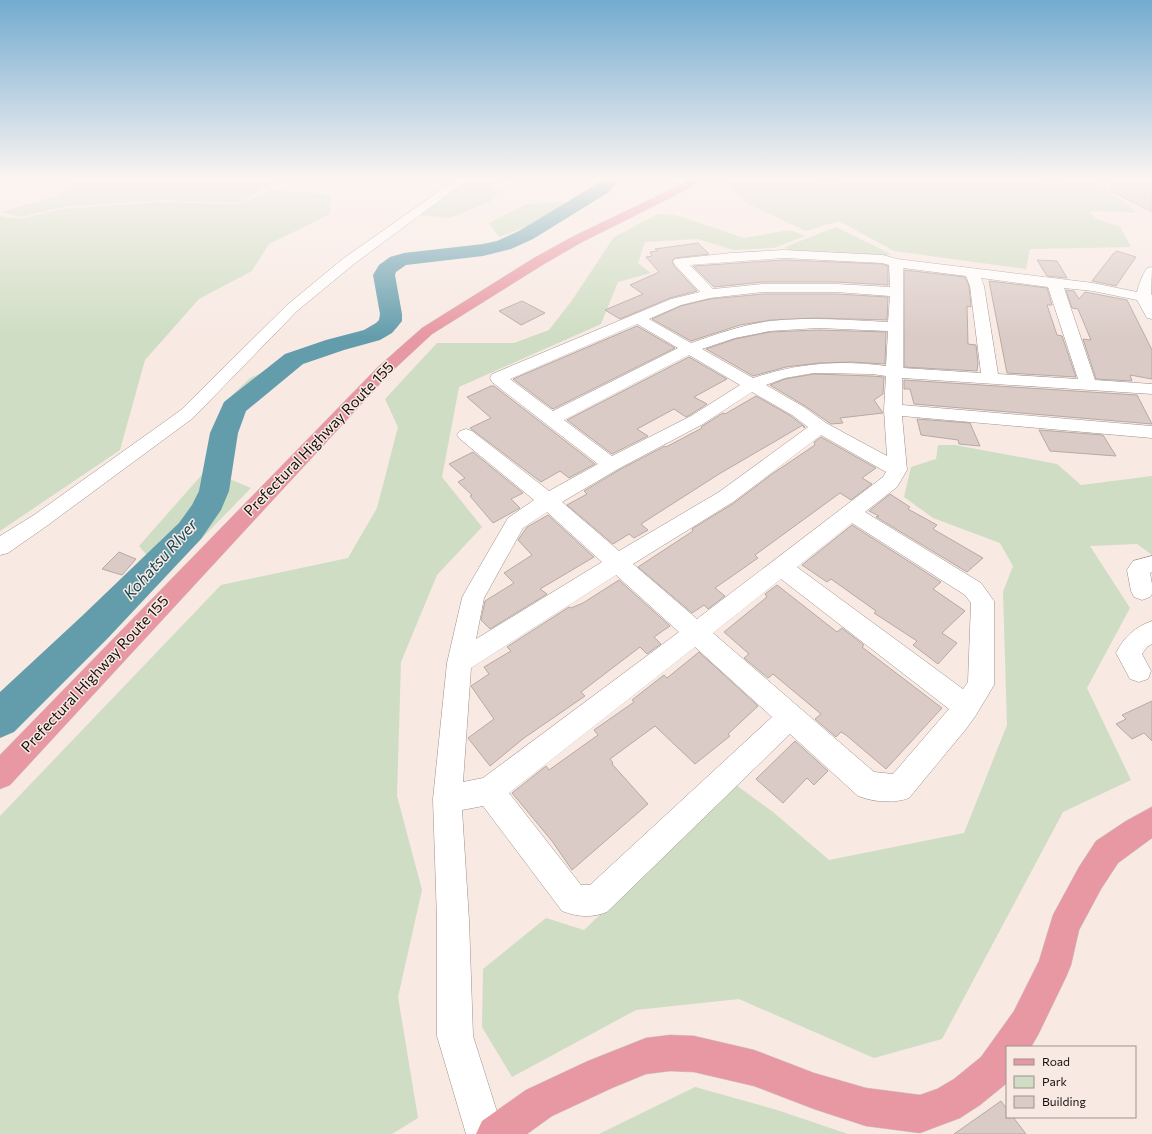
<svg xmlns="http://www.w3.org/2000/svg" width="1152" height="1134" viewBox="0 0 1152 1134" font-family="Commissioner,sans-serif">
  <style>
    .green { fill: #ceddc3 }
    .lines { fill: none; stroke-linecap: round; stroke-linejoin: round }
    .river { fill: #639dac; fill-rule: evenodd }
    .building { fill: #dacbc6; stroke: #b7a9a4 }
    .minor-casing { stroke: #9d908a; stroke-width: 1 }
    .major-casing { stroke: #cbcaca; stroke-width: 1 }
    .path { stroke: #827874; stroke-width: 1.5; stroke-dasharray: 1 1; stroke-linecap: butt }
    .minor { fill: #fff; fill-rule: evenodd }
    .major { fill: #e898a2; fill-rule: evenodd }
    .labels { text-anchor: middle; stroke-width: 3; stroke-linejoin: round; paint-order: stroke }
    .street-label { font-size: 15px; fill: #140f0d; stroke: #f8e9e3 }
    .water-label { font-size: 16px; font-style: italic; fill: #144854; stroke: #f8e9e3 }
  </style>
  <rect width="100%" height="100%" fill="#f8e9e3"/>
  <path class="green" d="M 83,178 L 185,178 L 205,182 L 215,178 L 284,178 L 238,203 L 163,200 L 63,207 L 21,217 L 2,212 L 56,196 L 86,179 Z
    M 470,178 L 492,178 L 492,189 L 499,191 L 492,201 L 450,218 L 418,215 Z
    M 749,178 L 801,178 L 816,185 L 864,183 L 865,178 L 924,178 L 926,180 L 967,180 L 967,178 L 1010,178 L 1013,182 L 1055,185 L 1067,183 L 1062,178 C 1068,178 1073,177 1078,178 C 1094,180 1127,202 1137,213 L 1089,211 L 1095,218 L 1120,227 L 1131,247 L 1030,249 L 1026,269 L 894,251 L 839,221 L 806,231 L 748,204 L 728,183 Z
    M 271,190 L 331,195 L 330,214 L 269,244 L 252,271 L 199,299 L 145,360 L 120,450 L 0,531 L 0,216 L 20,219 L 61,209 L 158,202 L 239,204 Z
    M 565,202 L 564,205 L 524,228 L 499,237 L 489,223 L 526,204 Z
    M 658,214 L 676,215 L 744,238 L 790,230 L 805,236 L 774,248 L 734,250 L 697,239 L 645,242 L 638,263 L 651,273 L 618,282 L 601,324 L 459,387 L 442,477 L 482,527 L 437,575 L 401,662 L 397,796 L 422,890 L 398,997 L 418,1118 L 392,1134 L 0,1134 L 0,816 L 221,585 L 348,558 L 377,508 L 398,427 L 385,399 L 437,343 L 514,343 L 549,330 L 573,299 L 614,237 Z
    M 836,227 L 891,254 L 883,257 L 791,252 L 785,247 Z
    M 285,362 L 295,369 L 258,394 L 239,413 L 227,478 L 251,488 L 169,572 L 151,560 L 139,546 L 206,470 L 214,429 L 227,400 L 250,378 Z
    M 938,445 L 955,445 L 1057,464 L 1081,485 L 1152,476 L 1152,555 L 1137,544 L 1090,546 L 1130,608 L 1087,688 L 1131,780 L 1063,812 L 942,1039 L 874,1058 L 739,999 L 636,1010 L 512,1077 L 482,1027 L 483,969 L 546,918 L 584,930 L 736,785 L 773,812 L 829,860 L 964,833 L 1007,725 L 1003,592 L 1013,566 L 1000,543 L 933,518 L 904,497 L 911,467 L 936,459 Z
    M 695,1087 L 777,1110 L 848,1134 L 599,1134 Z"/>
  <g class="lines">
    <path class="river" d="M 603,178 L 621,178 L 609,192 L 533,239 L 511,249 L 483,256 L 406,265 L 396,272 L 395,275 L 402,314 L 402,321 L 398,326 L 392,333 L 380,340 L 344,350 L 303,364 L 246,411 L 238,433 L 229,491 L 221,510 L 201,539 L 108,638 L 14,732 L 0,738 L 0,692 L 82,616 L 179,523 L 192,505 L 199,491 L 210,433 L 224,402 L 285,354 L 326,340 L 364,330 L 376,323 L 379,320 L 380,314 L 373,275 L 379,265 L 390,257 L 404,253 L 483,244 L 497,241 L 519,231 L 597,184 Z"/>
  </g>
  <path class="building" d="M 1126,178 L 1152,178 L 1152,212 L 1109,190 Z
    M 698,243 L 709,254 L 675,258 L 672,261 L 674,266 L 697,291 L 670,298 L 620,319 L 605,310 L 643,294 L 630,285 L 659,272 L 646,257 L 652,256 L 650,252 L 658,251 L 655,249 Z
    M 1117,251 L 1136,257 L 1116,286 L 1092,281 L 1113,254 Z
    M 784,260 L 882,264 L 888,266 L 888,285 L 836,282 L 763,282 L 714,287 L 693,266 Z
    M 1037,260 L 1057,261 L 1067,278 L 1047,276 Z
    M 904,270 L 965,277 L 969,286 L 971,307 L 967,306 L 968,344 L 976,345 L 978,363 L 977,371 L 904,367 Z
    M 989,281 L 1047,288 L 1052,305 L 1047,305 L 1057,335 L 1062,336 L 1076,377 L 1007,373 Z
    M 1066,290 L 1074,291 L 1079,299 L 1085,292 L 1127,300 L 1152,350 L 1152,379 L 1130,375 L 1132,381 L 1096,379 L 1083,339 L 1091,340 L 1078,309 L 1072,308 Z
    M 763,294 L 836,294 L 888,297 L 887,320 L 815,318 L 771,320 L 740,325 L 691,341 L 652,319 L 681,306 L 710,299 Z
    M 522,301 L 545,313 L 521,325 L 499,311 Z
    M 637,326 L 675,348 L 553,409 L 513,379 Z
    M 818,330 L 886,332 L 885,364 L 852,362 L 819,363 L 786,367 L 753,376 L 706,349 L 735,339 L 770,332 Z
    M 689,357 L 727,379 L 694,397 L 707,404 L 690,415 L 686,417 L 674,409 L 637,429 L 648,436 L 612,454 L 567,420 Z
    M 814,374 L 872,376 L 884,377 L 883,394 L 874,400 L 883,413 L 840,418 L 843,423 L 831,424 L 805,406 L 770,385 L 785,379 Z
    M 904,380 L 1137,395 L 1152,424 L 914,404 L 910,389 L 904,389 Z
    M 491,386 L 494,386 L 595,464 L 569,478 L 560,471 L 541,482 L 470,428 L 491,418 L 467,397 Z
    M 756,396 L 791,416 L 805,427 L 804,428 L 803,425 L 719,474 L 641,524 L 648,530 L 634,538 L 629,534 L 613,544 L 567,505 L 587,494 L 584,491 L 619,470 L 665,446 L 666,447 L 702,428 L 701,427 L 723,413 L 725,414 Z
    M 917,419 L 970,423 L 980,446 L 959,444 L 958,440 L 921,435 Z
    M 1039,430 L 1103,435 L 1116,456 L 1050,451 Z
    M 821,437 L 876,468 L 862,478 L 872,484 L 851,500 L 840,493 L 755,555 L 758,558 L 715,588 L 725,596 L 708,609 L 704,605 L 692,613 L 638,567 L 693,531 L 692,529 L 734,503 L 772,474 L 815,445 L 814,442 Z
    M 473,452 L 523,493 L 511,499 L 520,508 L 493,523 L 470,496 L 472,495 L 458,482 L 465,478 L 449,464 Z
    M 890,494 L 910,507 L 908,509 L 937,525 L 933,529 L 983,558 L 967,572 L 876,517 L 879,516 L 869,511 Z
    M 548,515 L 594,557 L 540,589 L 547,594 L 490,629 L 481,620 L 485,601 L 514,583 L 504,573 L 532,555 L 518,540 L 527,527 Z
    M 852,525 L 941,582 L 933,589 L 965,611 L 942,633 L 957,643 L 938,664 L 913,645 L 917,641 L 874,613 L 876,611 L 831,579 L 827,582 L 802,565 Z
    M 119,552 L 136,559 L 122,575 L 102,569 Z
    M 619,580 L 670,626 L 654,637 L 661,644 L 647,654 L 640,647 L 581,692 L 585,696 L 524,738 L 490,766 L 468,738 L 494,719 L 471,686 L 489,674 L 484,667 L 511,651 L 507,647 L 569,607 L 571,608 L 583,603 Z
    M 777,585 L 837,632 L 842,628 L 864,645 L 862,647 L 942,708 L 886,769 L 846,735 L 841,732 L 836,737 L 815,719 L 821,714 L 773,674 L 768,678 L 744,658 L 749,654 L 724,632 L 767,597 L 765,594 Z
    M 699,652 L 758,706 L 728,734 L 730,736 L 695,764 L 655,726 L 610,759 L 613,763 L 612,764 L 648,804 L 572,870 L 552,841 L 512,793 L 546,766 L 549,770 L 598,735 L 594,730 L 634,702 L 632,700 L 664,675 L 667,678 Z
    M 1152,701 L 1152,741 L 1144,733 L 1132,739 L 1116,724 L 1126,719 L 1122,715 Z
    M 795,741 L 828,771 L 814,785 L 807,778 L 783,803 L 756,779 Z
    M 1001,1101 L 1007,1109 L 1007,1117 L 1013,1117 L 1026,1134 L 954,1134 Z"/>
  <g class="lines">
    <defs>
      <path id="minor" d="M 458,178 L 470,178 L 354,264 L 297,311 L 193,418 L 48,525 L 8,553 L 0,555 L 0,536 L 34,515 L 181,410 L 287,305 L 344,258 Z
        M 661,178 L 694,178 L 699,181 C 694,186 665,183 661,178 Z
        M 784,250 L 883,255 L 897,259 L 1093,283 L 1137,292 C 1139,283 1142,276 1147,268 L 1152,267 L 1151,294 L 1152,295 L 1152,319 L 1147,318 L 1137,300 L 1093,291 L 1064,288 L 1095,380 L 1152,384 L 1152,394 L 902,378 L 902,405 L 1152,426 L 1152,438 L 902,416 L 907,470 L 897,487 L 865,512 L 981,583 L 994,601 L 994,685 L 976,715 L 966,729 L 909,798 C 893,804 874,802 858,796 L 790,734 L 607,912 C 592,918 577,917 562,911 L 483,806 L 462,810 L 469,920 L 473,1036 L 504,1134 L 466,1134 L 437,1036 L 437,920 L 433,799 L 447,663 L 462,598 L 465,592 L 508,518 L 534,500 L 460,439 L 457,435 L 460,431 L 466,429 L 472,431 L 549,491 L 598,464 L 492,382 L 490,378 L 492,374 L 671,299 L 700,292 L 675,265 L 673,262 L 675,259 L 731,253 ZM 784,258 L 882,263 L 889,265 L 890,287 L 836,284 L 763,284 L 713,289 L 690,265 ZM 903,268 L 966,276 L 970,286 L 981,373 L 903,368 ZM 981,278 L 1048,287 L 1078,379 L 998,374 L 984,286 ZM 763,292 L 836,292 L 890,296 L 888,322 C 849,320 810,317 771,321 C 744,324 717,334 691,343 L 649,319 L 681,305 L 710,298 ZM 637,324 L 678,348 L 553,411 L 510,379 ZM 818,328 L 888,331 L 886,366 C 840,360 798,363 753,378 L 702,349 L 735,338 L 770,331 ZM 689,355 L 740,385 L 691,416 L 612,456 L 564,420 ZM 814,373 L 872,374 L 886,376 L 884,410 L 887,456 L 826,423 L 804,407 L 766,385 L 785,378 ZM 752,392 L 792,415 L 808,427 L 719,492 L 619,551 L 562,502 L 618,469 L 703,424 ZM 821,435 L 886,472 L 883,477 L 697,619 L 633,564 L 733,502 ZM 547,512 L 602,562 L 476,639 L 484,598 L 523,528 ZM 852,523 L 965,595 L 971,603 L 968,682 L 963,689 L 797,567 ZM 616,575 L 679,632 L 483,778 L 463,782 L 471,668 ZM 781,579 L 949,709 L 893,774 L 874,772 L 713,633 ZM 695,647 L 772,717 L 590,885 L 581,885 L 509,793 Z
        M 1152,556 L 1152,572 L 1150,573 L 1152,584 L 1152,594 L 1150,597 L 1142,600 L 1134,597 L 1131,591 L 1127,570 L 1133,561 Z
        M 1152,621 L 1152,644 L 1147,647 L 1142,654 L 1151,671 L 1148,679 L 1139,682 L 1130,679 L 1116,653 C 1124,637 1135,627 1152,621 Z"/>
      <path id="major" d="M 689,178 L 701,178 L 690,188 L 582,242 L 544,264 L 432,334 L 390,373 L 10,785 L 0,789 L 0,755 L 378,367 L 422,328 L 534,258 L 574,236 L 682,184 Z
        M 1152,807 L 1152,838 L 1118,863 L 1101,889 L 1079,930 L 1071,965 L 1066,977 L 1038,1035 L 1031,1047 L 1007,1047 L 1007,1083 L 980,1105 L 960,1118 L 920,1133 L 866,1126 L 814,1109 L 754,1086 L 694,1072 L 670,1071 L 646,1074 L 612,1088 L 552,1116 L 527,1134 L 476,1134 L 482,1121 L 526,1090 L 588,1061 L 646,1038 L 670,1035 L 694,1036 L 754,1050 L 814,1073 L 866,1088 L 920,1095 L 937,1089 L 954,1079 L 981,1057 L 1014,1011 L 1039,961 L 1053,915 L 1079,867 L 1096,841 L 1126,821 Z"/>
    </defs>
    <use href="#minor" class="minor-casing"/>
    <use href="#major" class="major-casing"/>
    <path class="path" d="M 710,181 L 722,178"/>
    <use href="#minor" class="minor"/>
    <use href="#major" class="major"/>
  </g>
  <linearGradient id="sky" x2="0" y2="1"><stop stop-color="#73abd0"/><stop offset="0.53" stop-color="#fcf5f2"/><stop offset="1" stop-color="#fcf5f2" stop-opacity="0"/></linearGradient>
  <rect width="1152" height="337" fill="url(#sky)"/>
  <g class="labels">
    <g class="street-label">
      <text transform="translate(319 439) rotate(-46)" y="5">Prefectural Highway Route 155</text>
      <text transform="translate(95 674) rotate(-47)" y="5">Prefectural Highway Route 155</text>
    </g>
    <g class="water-label">
      <text transform="translate(160 559) rotate(-48)" y="6">Kohatsu RIver</text>
    </g>
  </g>
  <rect x="1006" y="1046" width="130" height="72" fill="#f8e9e3" stroke="#9d928d"/>
  <rect x="1014" y="1059" width="20" height="6" fill="#e898a2" stroke="#9d928d"/>
  <text x="1042" y="1066" font-size="12" fill="#140f0d">Road</text>
  <rect x="1014" y="1076" width="20" height="12" fill="#ceddc3" stroke="#9d928d"/>
  <text x="1042" y="1086" font-size="12" fill="#140f0d">Park</text>
  <rect x="1014" y="1096" width="20" height="12" fill="#dacbc6" stroke="#9d928d"/>
  <text x="1042" y="1106" font-size="12" fill="#140f0d">Building</text>
</svg>
